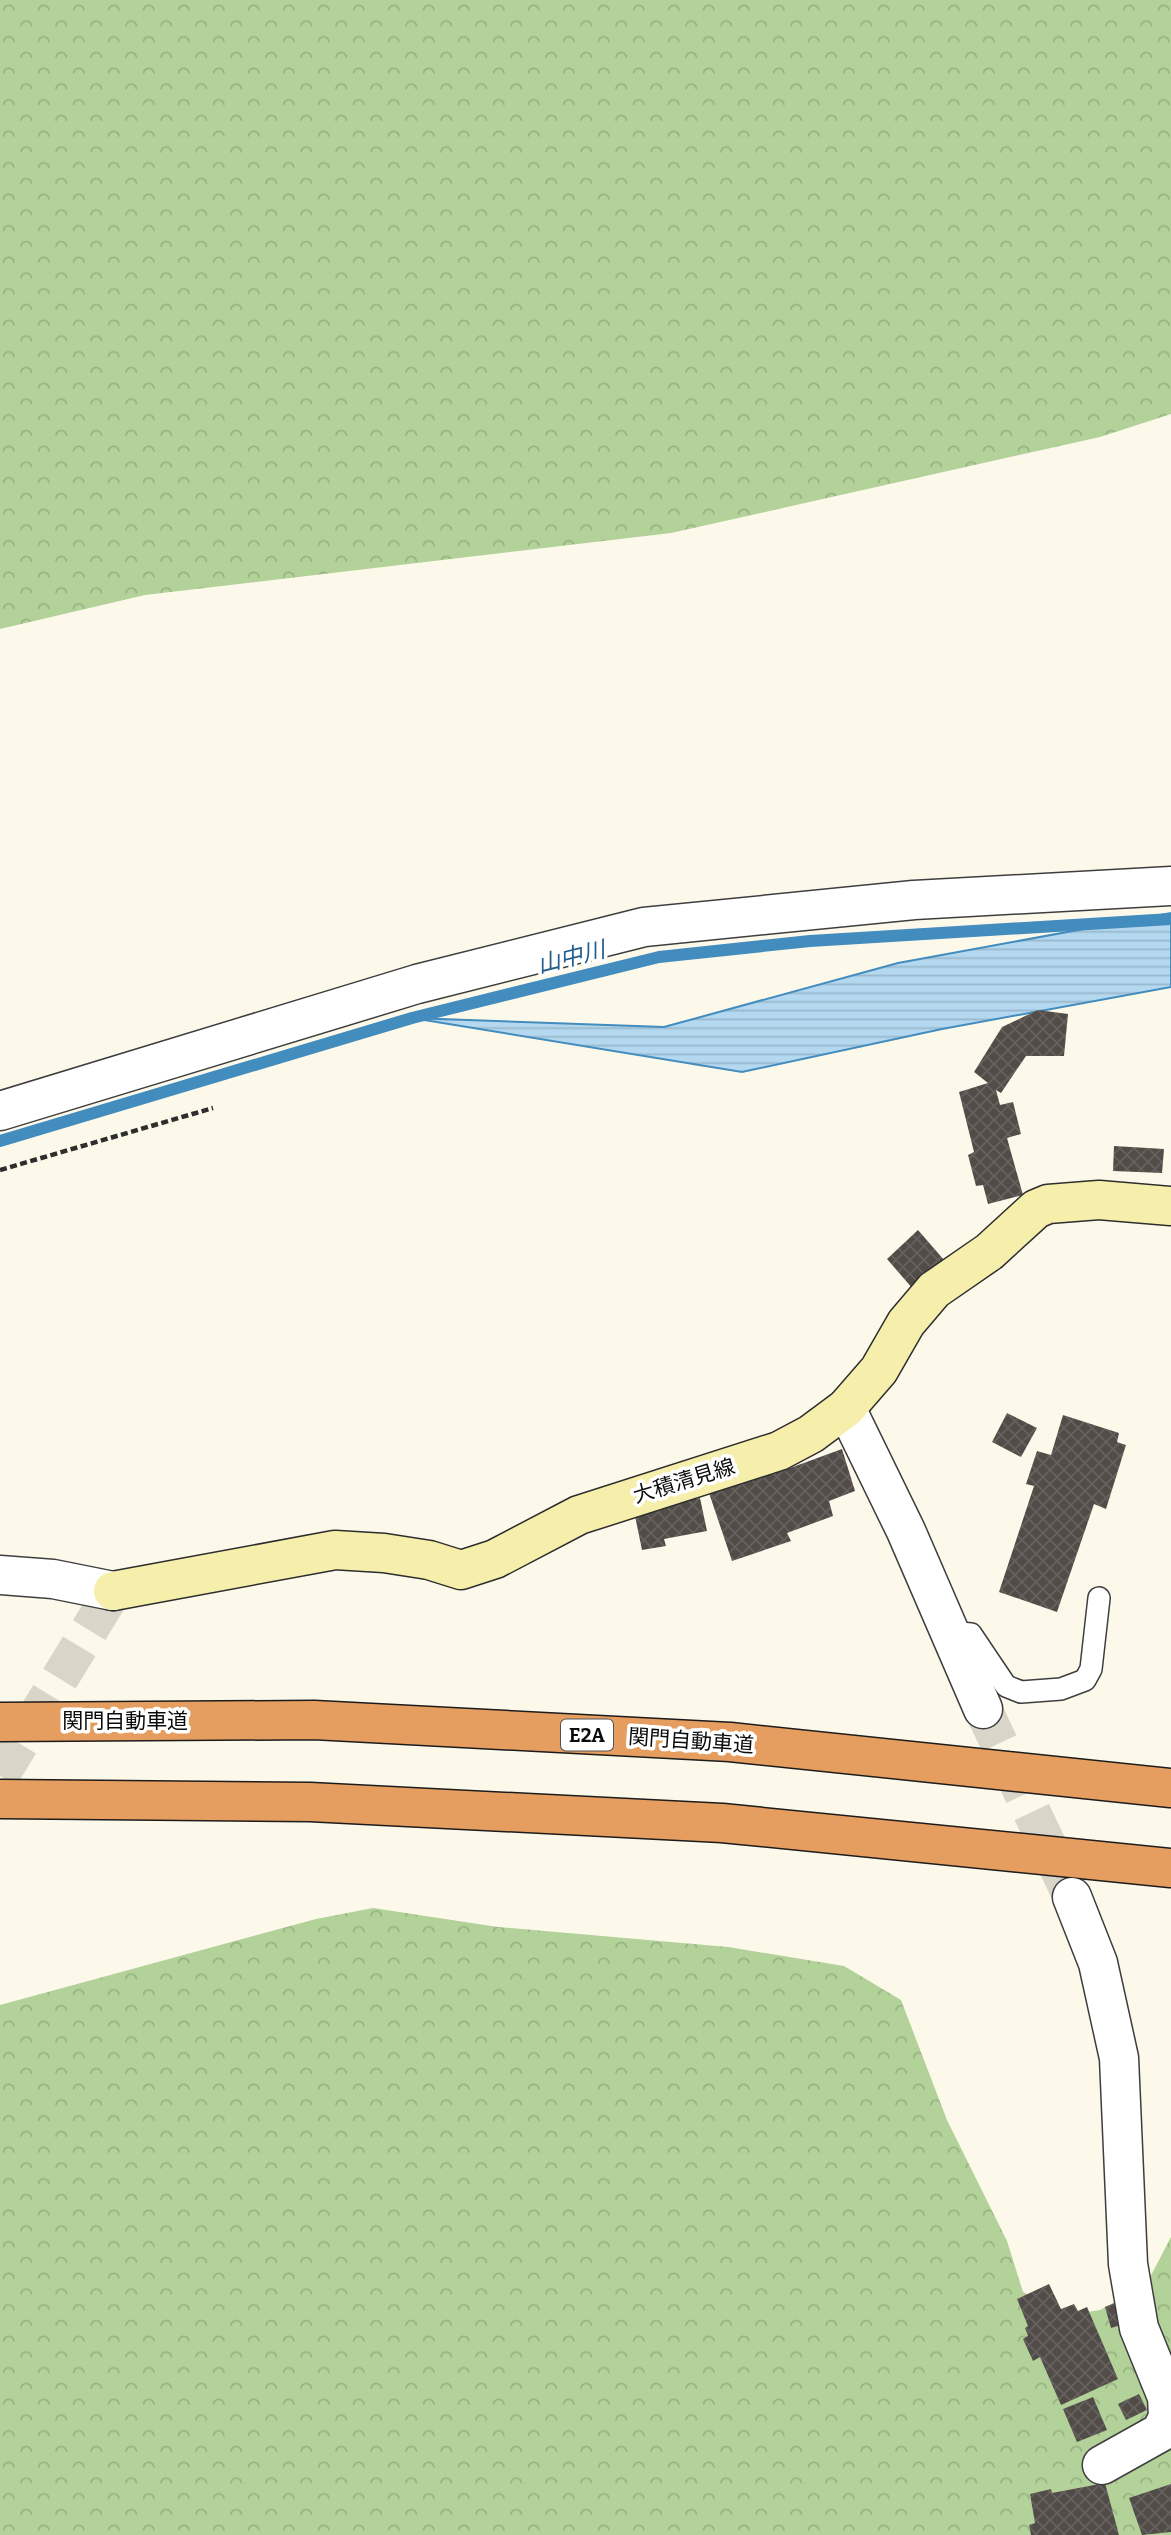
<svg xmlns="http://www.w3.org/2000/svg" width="1171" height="2535" viewBox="0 0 1171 2535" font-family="Bitter,'Noto Sans JP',serif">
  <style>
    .forest { fill: url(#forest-crowns) }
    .water { fill: url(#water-rules); stroke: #438cbe; stroke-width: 2 }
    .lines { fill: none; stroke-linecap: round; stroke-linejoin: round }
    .stream { stroke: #438cbe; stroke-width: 12 }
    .building { fill: url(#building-cross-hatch) }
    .minor-tunnel { stroke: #d9d5c9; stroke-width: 38; stroke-dasharray: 38 19; stroke-linecap: butt }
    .secondary-tunnel { stroke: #d9d5c9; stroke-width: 38; stroke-dasharray: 38 19; stroke-linecap: butt }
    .service-casing { stroke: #3e3e3e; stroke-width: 24 }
    .minor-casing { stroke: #3e3e3e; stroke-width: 41 }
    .secondary-casing { stroke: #2d2d2d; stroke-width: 41 }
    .motorway-casing { stroke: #1c1c1c; stroke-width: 41 }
    .path { stroke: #2d2d2d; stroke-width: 4.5; stroke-dasharray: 7 3.5; stroke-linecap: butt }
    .service { stroke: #fff; stroke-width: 21 }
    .minor { stroke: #fff; stroke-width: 38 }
    .secondary { stroke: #f6efac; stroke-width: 38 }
    .motorway { stroke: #e59e60; stroke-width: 38 }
    .labels { text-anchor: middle; stroke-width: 7; stroke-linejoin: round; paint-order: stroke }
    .shield { fill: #fff; stroke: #545454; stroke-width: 2 }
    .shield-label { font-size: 19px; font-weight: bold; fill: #0b0b0b }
    .street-label { font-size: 21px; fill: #0b0b0b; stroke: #fff }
    .water-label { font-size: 23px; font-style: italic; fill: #225e8e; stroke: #fff }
  </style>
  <defs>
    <pattern id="forest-crowns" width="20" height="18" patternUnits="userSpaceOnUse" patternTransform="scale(1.75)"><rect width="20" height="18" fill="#b2d299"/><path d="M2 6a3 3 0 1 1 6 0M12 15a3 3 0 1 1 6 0" fill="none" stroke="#98b382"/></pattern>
    <pattern id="water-rules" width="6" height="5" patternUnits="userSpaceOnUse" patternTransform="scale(1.75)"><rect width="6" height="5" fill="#b4d8ef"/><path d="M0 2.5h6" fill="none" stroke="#99b8cc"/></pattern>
    <pattern id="building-cross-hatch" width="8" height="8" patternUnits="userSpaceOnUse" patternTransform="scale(1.75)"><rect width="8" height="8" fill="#524c48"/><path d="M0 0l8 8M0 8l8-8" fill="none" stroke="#66615e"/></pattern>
  </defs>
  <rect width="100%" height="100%" fill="#fdf9ea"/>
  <path class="forest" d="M 0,0 L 1171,0 L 1171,414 L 1100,437 L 671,533 L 145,595 L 0,629 Z
    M 373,1908 L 498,1927 L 728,1947 L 844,1966 L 901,2000 L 947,2120 L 1007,2241 L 1023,2292 L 1068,2315 L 1100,2310 L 1146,2285 L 1171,2237 L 1171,2535 L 0,2535 L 0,2005 L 316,1919 Z"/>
  <path class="water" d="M 1171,913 L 1171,987 L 942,1029 L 742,1072 L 412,1018 L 664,1027 L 898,963 Z"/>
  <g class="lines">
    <path class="stream" d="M 0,1141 L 412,1018 L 659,957 L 810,941 L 1171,919"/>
  </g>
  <path class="building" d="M 1038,1010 L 1068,1014 L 1064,1056 L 1026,1056 L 1001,1093 L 996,1090 L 1000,1105 L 1013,1102 L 1021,1134 L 1007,1138 L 1023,1195 L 988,1204 L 983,1185 L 976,1186 L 968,1155 L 974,1152 L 959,1092 L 988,1083 L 974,1072 L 1002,1027 Z
    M 1114,1146 L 1164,1149 L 1162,1173 L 1113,1171 Z
    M 918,1230 L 944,1260 L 913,1289 L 887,1259 Z
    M 1007,1413 L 1037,1428 L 1021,1457 L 992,1442 Z
    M 1063,1415 L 1119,1433 L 1117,1442 L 1126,1445 L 1106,1509 L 1094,1504 L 1057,1612 L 999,1592 L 1034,1486 L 1026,1484 L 1037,1451 L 1051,1455 Z
    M 842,1449 L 855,1491 L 829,1501 L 833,1516 L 787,1533 L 791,1541 L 732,1561 L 708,1490 L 769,1470 L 771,1475 Z
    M 700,1498 L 707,1531 L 664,1539 L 666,1546 L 642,1550 L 634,1511 Z
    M 1049,2284 L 1061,2309 L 1074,2304 L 1078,2311 L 1087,2307 L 1118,2379 L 1061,2405 L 1040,2357 L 1033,2361 L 1023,2339 L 1028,2336 L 1025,2328 L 1028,2326 L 1017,2299 Z
    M 1117,2302 L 1124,2324 L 1111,2328 L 1105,2307 Z
    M 1139,2394 L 1147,2410 L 1126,2420 L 1118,2404 Z
    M 1093,2397 L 1107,2430 L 1077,2442 L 1063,2409 Z
    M 1105,2483 L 1119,2535 L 1031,2535 L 1029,2525 L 1035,2523 L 1030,2494 L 1051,2489 L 1052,2493 Z
    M 1171,2484 L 1171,2532 L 1142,2535 L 1129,2498 Z"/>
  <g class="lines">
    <path class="minor-tunnel" d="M 983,1709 L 1072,1897"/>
    <path class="secondary-tunnel" d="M 0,1776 L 113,1591"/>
    <defs>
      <path id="service" d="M 948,1632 L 971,1634 L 1006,1686 L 1021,1692 L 1061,1689 L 1085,1680 L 1091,1669 L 1099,1598"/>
      <path id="minor" d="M 0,1111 L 417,984 L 644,927 L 914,900 L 1171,886
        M 846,1408 L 906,1531 L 983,1709
        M 0,1575 L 53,1579 L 113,1591
        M 1072,1897 L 1098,1963 L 1119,2058 L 1128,2264 L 1139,2328 L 1167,2397 L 1168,2417 L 1161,2432 L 1102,2465"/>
      <path id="secondary" d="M 113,1591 L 335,1550 L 384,1553 L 429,1560 L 461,1570 L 495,1559 L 579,1515 L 779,1451 L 811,1434 L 846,1408 L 879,1370 L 906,1323 L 934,1290 L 989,1252 L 1036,1209 L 1048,1204 L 1099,1200 L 1171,1206"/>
      <path id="motorway" d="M 0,1722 L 314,1720 L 730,1742 L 1171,1788
        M 0,1799 L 310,1802 L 722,1823 L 1171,1868"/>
    </defs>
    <use href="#service" class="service-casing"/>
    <use href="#minor" class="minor-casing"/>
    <use href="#secondary" class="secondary-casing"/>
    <use href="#motorway" class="motorway-casing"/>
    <path class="path" d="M 0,1170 L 213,1108"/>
    <use href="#service" class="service"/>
    <use href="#minor" class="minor"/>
    <use href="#secondary" class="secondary"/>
    <use href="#motorway" class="motorway"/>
  </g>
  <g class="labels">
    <rect class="shield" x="561" y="1719.5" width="52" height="31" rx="5"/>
    <g class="shield-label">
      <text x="587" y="1742">E2A</text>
    </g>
    <g class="street-label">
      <text transform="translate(684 1481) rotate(-17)" y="7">大積清見線</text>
      <text x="125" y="1728">関門自動車道</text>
      <text transform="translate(691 1741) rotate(4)" y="7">関門自動車道</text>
    </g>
    <g class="water-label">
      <text transform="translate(571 957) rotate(-14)" y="8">山中川</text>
    </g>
  </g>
</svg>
